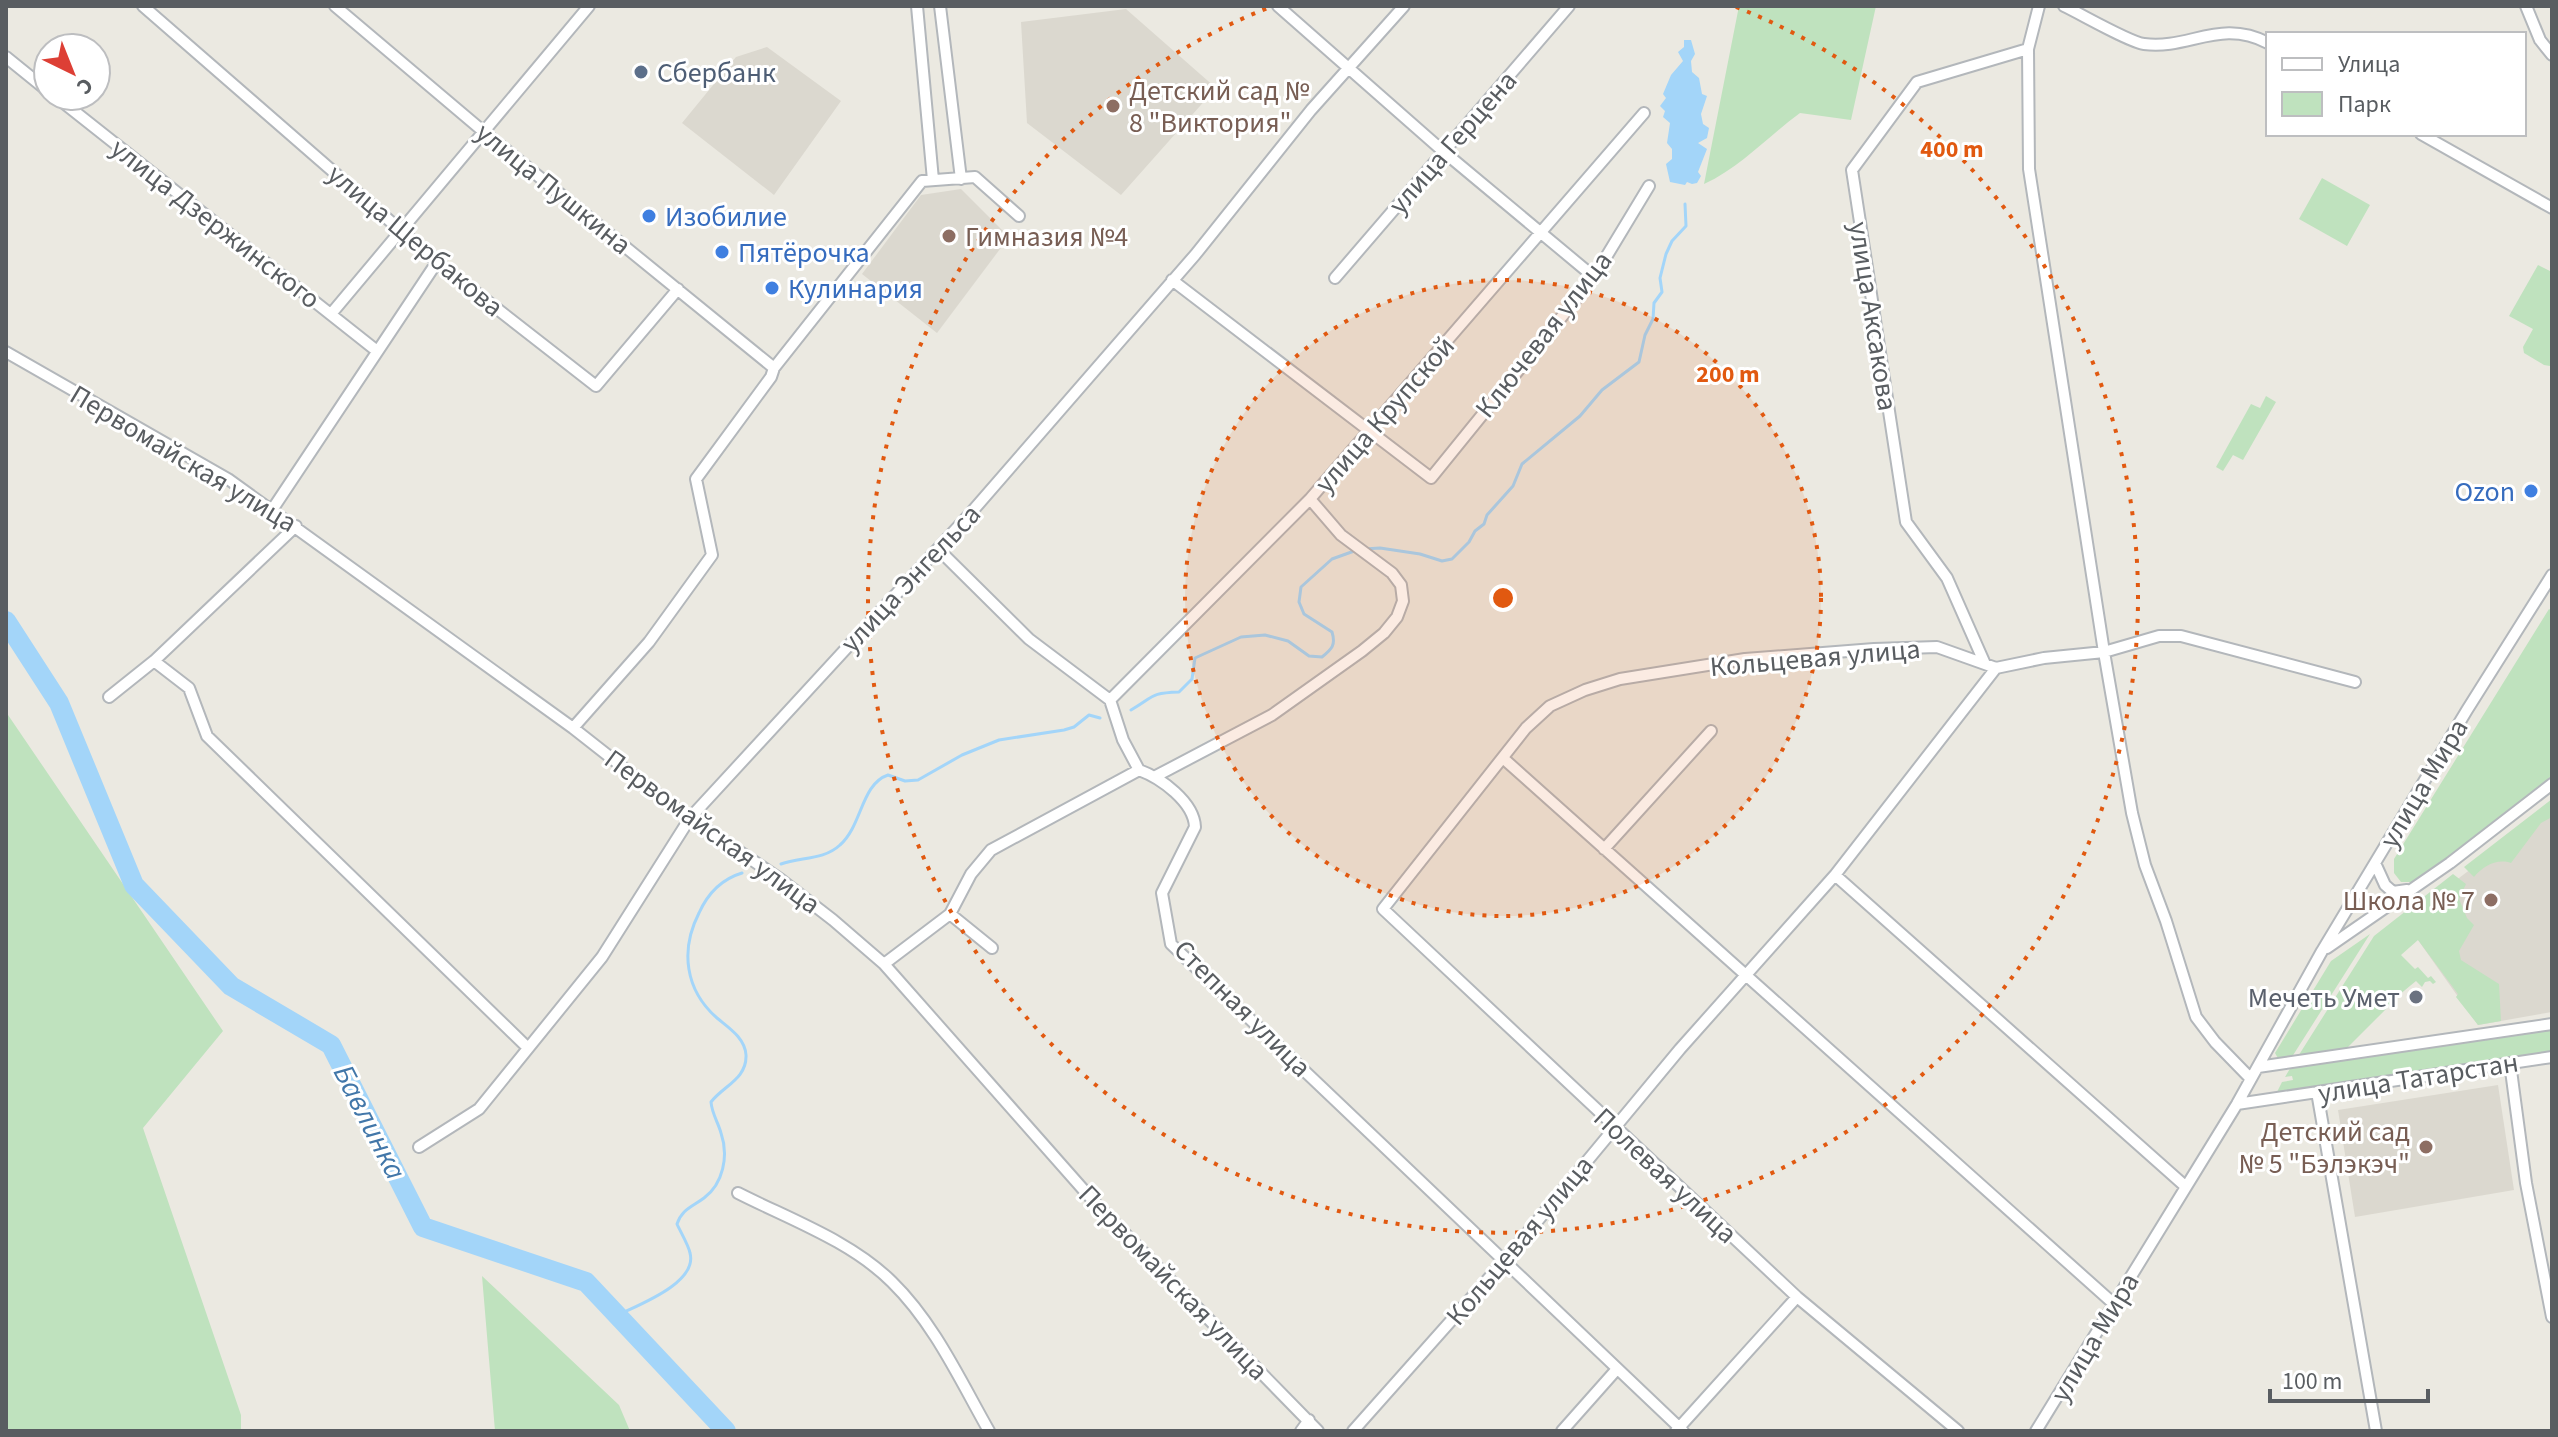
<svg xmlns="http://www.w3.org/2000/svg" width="2558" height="1437" viewBox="0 0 2558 1437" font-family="'Source Sans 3',sans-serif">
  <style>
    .education { fill: #dbd8cf }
    .green { fill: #bfe2be }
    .water { fill: #a3d5f9 }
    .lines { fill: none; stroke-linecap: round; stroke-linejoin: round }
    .stream { stroke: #a3d5f9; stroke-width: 3 }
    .river { stroke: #a3d5f9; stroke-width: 20 }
    .minor-casing { stroke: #b3b7bb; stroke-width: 14 }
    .minor { stroke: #fff; stroke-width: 10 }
    .ring { fill: none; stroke: #e15910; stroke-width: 4; stroke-dasharray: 4 8 }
    .service-dot { fill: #5c6f8a; stroke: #fff; stroke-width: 3 }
    .education-dot { fill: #8d6e63; stroke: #fff; stroke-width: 3 }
    .shop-dot { fill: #3f7fe0; stroke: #fff; stroke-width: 3 }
    .worship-dot { fill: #6b7280; stroke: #fff; stroke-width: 3 }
    .labels { text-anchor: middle; stroke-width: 6; stroke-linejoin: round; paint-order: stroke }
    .service-label { font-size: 28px; fill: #4e5e75; stroke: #fff; text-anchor: start }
    .education-label { font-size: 28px; fill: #785e54; stroke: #fff; text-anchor: start }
    .street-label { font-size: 28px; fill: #595d61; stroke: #fff }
    .shop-label { font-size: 28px; fill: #366cbe; stroke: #fff; text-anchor: start }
    .worship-label { font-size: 28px; fill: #5b616d; stroke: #fff; text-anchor: end }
    .water-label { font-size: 30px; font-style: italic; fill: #4277a9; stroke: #fff }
    .centre { fill: #e15910; stroke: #fff; stroke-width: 4 }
    .ring-label { font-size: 24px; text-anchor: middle; font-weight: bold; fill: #e15910; stroke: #fff; stroke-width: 6; stroke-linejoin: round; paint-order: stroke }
  </style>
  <rect width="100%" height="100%" fill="#ebe9e1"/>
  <path class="education" d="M 1126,9 L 1216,88 L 1121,195 L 1027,123 L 1021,22 Z
    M 767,47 L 841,101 L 774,195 L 682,123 L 736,57 Z
    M 961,189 L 1009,237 L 937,333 L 862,274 L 921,195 Z
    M 2552,808 L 2552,1012 L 2478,1025 L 2418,940 L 2459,878 Z
    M 2498,1085 L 2514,1190 L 2355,1217 L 2338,1110 Z"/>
  <path class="green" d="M 1739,6 L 1876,6 L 1851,120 L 1800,113 C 1767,137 1741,167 1704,184 Z
    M 2322,178 L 2370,205 L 2347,246 L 2299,219 Z
    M 2538,265 L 2552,272 L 2550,366 L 2544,365 L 2524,353 L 2523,347 L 2533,329 L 2509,316 Z
    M 2266,396 L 2276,402 L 2243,460 L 2233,455 L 2223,471 L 2216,467 L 2251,404 L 2260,408 Z
    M 2549,609 L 2552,611 L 2552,776 L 2422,878 L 2413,882 L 2401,882 L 2394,873 L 2394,859 Z
    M 6,712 L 223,1031 L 143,1128 L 241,1415 L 241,1431 L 6,1431 Z
    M 2552,799 L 2552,817 L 2541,823 L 2511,863 C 2497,858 2483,866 2474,877 L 2464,867 Z
    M 2453,874 L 2466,884 L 2459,899 L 2467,918 L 2474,925 L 2459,951 L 2461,960 L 2499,984 L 2501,1021 L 2478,1025 L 2456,997 L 2458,994 L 2418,940 L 2401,955 L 2415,969 L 2418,967 L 2428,978 L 2431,976 L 2436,982 L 2433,984 L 2430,981 L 2425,982 L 2422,987 L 2416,981 L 2399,995 L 2396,993 L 2392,997 L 2391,1004 L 2342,1053 L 2297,1058 L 2374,936 Z
    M 2370,934 L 2290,1060 L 2279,1060 L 2275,1053 L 2331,961 Z
    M 2552,1027 L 2552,1052 L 2275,1096 L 2282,1082 L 2293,1080 L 2292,1076 L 2285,1077 L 2291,1067 Z
    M 482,1276 L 619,1405 L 630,1431 L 495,1431 Z"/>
  <path class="water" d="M 1684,40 L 1691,40 L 1695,54 L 1691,61 L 1692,72 L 1699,78 L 1702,94 L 1707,96 L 1701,114 L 1703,124 L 1709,128 L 1707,138 L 1698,143 L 1707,149 L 1698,172 L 1701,176 L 1697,183 L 1692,184 L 1687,182 L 1685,185 L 1670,182 L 1666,164 L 1672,159 L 1672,149 L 1667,143 L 1670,123 L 1663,117 L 1665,111 L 1660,106 L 1666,98 L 1663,94 L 1671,75 L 1683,61 L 1678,52 L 1684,47 Z"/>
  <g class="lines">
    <path class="stream" d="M 1364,549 L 1380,548 L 1420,554 L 1442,561 L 1452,559 L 1469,542 L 1475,531 L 1484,524 L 1487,515 L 1513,486 L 1522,464 L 1580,416 L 1602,390 L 1639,362 L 1645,335 L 1653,319 L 1654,303 L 1662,292 L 1660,278 L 1666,254 L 1672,241 L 1686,226 L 1685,204
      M 1131,710 C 1155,696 1150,693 1179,692 L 1192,679 L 1195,658 L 1241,637 L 1265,635 L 1288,641 L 1309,656 L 1322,657 C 1332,649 1336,645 1332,632 L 1304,614 L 1299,602 L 1301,587 L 1332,559 L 1357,550
      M 781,864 C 801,857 824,860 840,845 C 862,826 861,784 888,775 L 905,781 L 918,780 L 962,755 L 999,740 L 1064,730 L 1074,727 L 1089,715 L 1100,718
      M 618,1315 C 638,1305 698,1283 690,1253 C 689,1246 680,1231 677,1224 C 682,1209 692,1207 704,1198 C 723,1184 729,1156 721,1133 C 718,1122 712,1114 711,1102 C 723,1086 747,1079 746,1055 C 745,1038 729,1028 717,1018 C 685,990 680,950 699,913 C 708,893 722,879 742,873"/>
    <path class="river" d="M 6,621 L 59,703 L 134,885 L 231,986 L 331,1045 L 423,1227 L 586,1282 L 726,1431"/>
    <defs>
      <path id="minor" d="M 143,6 L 437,262 L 596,386 L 678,289
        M 335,6 L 484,132 L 774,368
        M 917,6 L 933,180
        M 940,6 L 961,179
        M 1278,6 L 1444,152 L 1594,277
        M 2039,6 L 2028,49 L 2029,169 L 2104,652 L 2159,636 L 2181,636 L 2355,682
        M 2064,6 C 2081,14 2129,42 2144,44 C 2189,50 2220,18 2268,43
        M 2526,6 L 2540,40 L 2552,55
        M 6,57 L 48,91
        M 55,96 L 377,351
        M 2421,134 L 2552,208
        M 1335,278 L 1569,6
        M 1172,280 L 1431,478 L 1594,277 L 1649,186
        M 331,314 L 589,6
        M 6,352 L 228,479 L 573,728 L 671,805 L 780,879 L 833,920 L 884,964 L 1096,1204 L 1318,1431
        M 272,510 L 437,262
        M 938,549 L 1029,639 L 1110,700 L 1123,740 L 1139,770 C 1161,778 1194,802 1195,827 L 1162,893 L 1171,944 L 1683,1431
        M 154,661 L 189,688 L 207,736 L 528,1048
        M 1985,664 L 1947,578 L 1906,522 L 1852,170 L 1917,82 L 2028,49
        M 1996,668 L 2044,658 L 2104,652 L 2132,813 L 2145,865 L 2166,921 L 2196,1017 L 2215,1042 L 2251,1079
        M 109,697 L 154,661 L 296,526
        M 1110,700 L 1310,499 L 1644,113
        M 573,728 L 649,642 L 712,555 L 696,479 L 771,377 L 774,368 L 922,181 L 975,177 L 1019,216
        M 1504,759 L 2114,1304
        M 1156,776 L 1272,715 L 1362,651 L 1384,633 L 1397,617 L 1403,601 L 1401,585 L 1392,573 L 1341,535 L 1310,499
        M 1604,849 L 1711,731
        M 2375,863 L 2385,885 L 2393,892 L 2407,890
        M 1835,875 L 2185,1186
        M 950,914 L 992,948
        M 2327,948 L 2450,863 L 2552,784
        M 884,964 L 950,914 L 971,874 L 991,850 L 1139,770
        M 2510,1063 L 2526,1183 L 2552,1317
        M 2258,1067 L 2552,1024
        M 2317,1092 L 2376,1431
        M 2237,1104 L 2552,1057
        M 419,1147 L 479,1109 L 602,957 L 690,818 L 969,515 L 1195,255 L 1311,110 L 1404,6
        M 738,1193 C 789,1219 851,1241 892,1282 C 934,1323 960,1380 989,1431
        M 1301,1431 L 1309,1420
        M 1353,1431 L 1505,1260 L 1680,1049 L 1835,875 L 1996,668
        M 1562,1431 L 1617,1369
        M 1676,1431 L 1797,1297
        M 1958,1431 L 1797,1297 L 1383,909 L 1526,728 L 1550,706 L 1585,690 L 1620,679 L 1745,659 L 1874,649 L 1937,647 L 1996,668
        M 2036,1431 L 2237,1104 L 2322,951 L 2467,710 L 2552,575"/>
    </defs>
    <use href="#minor" class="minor-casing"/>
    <use href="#minor" class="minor"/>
  </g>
  <circle cx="1503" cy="598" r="318" fill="#e15910" fill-opacity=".12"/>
  <g class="ring">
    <circle cx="1503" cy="598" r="318"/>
    <path d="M1736 7A635 635 0 1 1 1270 7"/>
  </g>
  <circle class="service-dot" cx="641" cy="72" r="8"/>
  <g class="education-dot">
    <circle cx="1113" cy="106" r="8"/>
    <circle cx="949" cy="236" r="8"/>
    <circle cx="2491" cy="900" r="8"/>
    <circle cx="2426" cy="1147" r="8"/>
  </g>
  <g class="shop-dot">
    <circle cx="649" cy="216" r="8"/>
    <circle cx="722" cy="252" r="8"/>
    <circle cx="772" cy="288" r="8"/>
    <circle cx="2531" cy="491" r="8"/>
  </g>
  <circle class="worship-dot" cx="2416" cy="997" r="8"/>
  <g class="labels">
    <g class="service-label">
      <text x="657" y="82">Сбербанк</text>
    </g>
    <g class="education-label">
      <text x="1129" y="100">Детский сад №<tspan x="1129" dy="32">8 "Виктория"</tspan></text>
      <text x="965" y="246">Гимназия №4</text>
      <text x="2475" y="910" text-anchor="end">Школа № 7</text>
      <text x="2410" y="1141" text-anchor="end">Детский сад<tspan x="2410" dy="32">№ 5 "Бэлэкэч"</tspan></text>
    </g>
    <g class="street-label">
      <text transform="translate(1452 142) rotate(-49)" y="10">улица Герцена</text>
      <text transform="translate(554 188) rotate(39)" y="10">улица Пушкина</text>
      <text transform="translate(216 223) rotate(38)" y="10">улица Дзержинского</text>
      <text transform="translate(416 240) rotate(40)" y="10">улица Щербакова</text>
      <text transform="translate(1874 316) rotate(81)" y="10">улица Аксакова</text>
      <text transform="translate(1543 334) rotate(-52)" y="10">Ключевая улица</text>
      <text transform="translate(1384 414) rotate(-49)" y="10">улица Крупской</text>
      <text transform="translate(184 458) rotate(31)" y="10">Первомайская улица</text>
      <text transform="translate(910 578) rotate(-47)" y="10">улица Энгельса</text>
      <text transform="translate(1815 657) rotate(-5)" y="10">Кольцевая улица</text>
      <text transform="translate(2423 783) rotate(-59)" y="10">улица Мира</text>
      <text transform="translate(713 831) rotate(36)" y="10">Первомайская улица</text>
      <text transform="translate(1243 1008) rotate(45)" y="10">Степная улица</text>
      <text transform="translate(2418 1077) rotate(-9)" y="10">улица Татарстан</text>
      <text transform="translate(1666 1175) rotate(43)" y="10">Полевая улица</text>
      <text transform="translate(1519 1240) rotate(-50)" y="10">Кольцевая улица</text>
      <text transform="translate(1174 1282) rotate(46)" y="10">Первомайская улица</text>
      <text transform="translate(2094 1337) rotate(-59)" y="10">улица Мира</text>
    </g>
    <g class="shop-label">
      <text x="665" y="226">Изобилие</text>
      <text x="738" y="262">Пятёрочка</text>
      <text x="788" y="298">Кулинария</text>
      <text x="2515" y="501" text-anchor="end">Ozon</text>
    </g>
    <g class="worship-label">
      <text x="2400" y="1007">Мечеть Умет</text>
    </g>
    <g class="water-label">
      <text transform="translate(370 1122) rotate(63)" y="10">Бавлинка</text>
    </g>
  </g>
  <circle cx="1503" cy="598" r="12" class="centre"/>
  <g class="ring-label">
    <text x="1952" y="157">400 m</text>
    <text x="1728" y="382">200 m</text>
  </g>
  <rect width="2558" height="1437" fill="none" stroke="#595d61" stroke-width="16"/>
  <rect x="2266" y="32" width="260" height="104" fill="#ffffff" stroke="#bdbec0" stroke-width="2"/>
  <rect x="2282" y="58" width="40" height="12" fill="#ffffff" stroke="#bdbec0" stroke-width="2"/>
  <text x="2338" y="72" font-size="24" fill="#595d61">Улица</text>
  <rect x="2282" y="92" width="40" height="24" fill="#bfe2be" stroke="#bdbec0" stroke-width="2"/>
  <text x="2338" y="112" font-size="24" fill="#595d61">Парк</text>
  <g transform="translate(72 72) rotate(137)"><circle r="38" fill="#ffffff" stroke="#bdbec0" stroke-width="2"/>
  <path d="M0-6L14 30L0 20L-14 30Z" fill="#dd3f35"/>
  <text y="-12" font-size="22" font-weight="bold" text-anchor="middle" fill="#595d61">С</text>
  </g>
  <path d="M2270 1389v12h158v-12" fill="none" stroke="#595d61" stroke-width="4"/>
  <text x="2282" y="1389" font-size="24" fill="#595d61" stroke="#ffffff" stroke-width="6" paint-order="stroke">100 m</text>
</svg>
